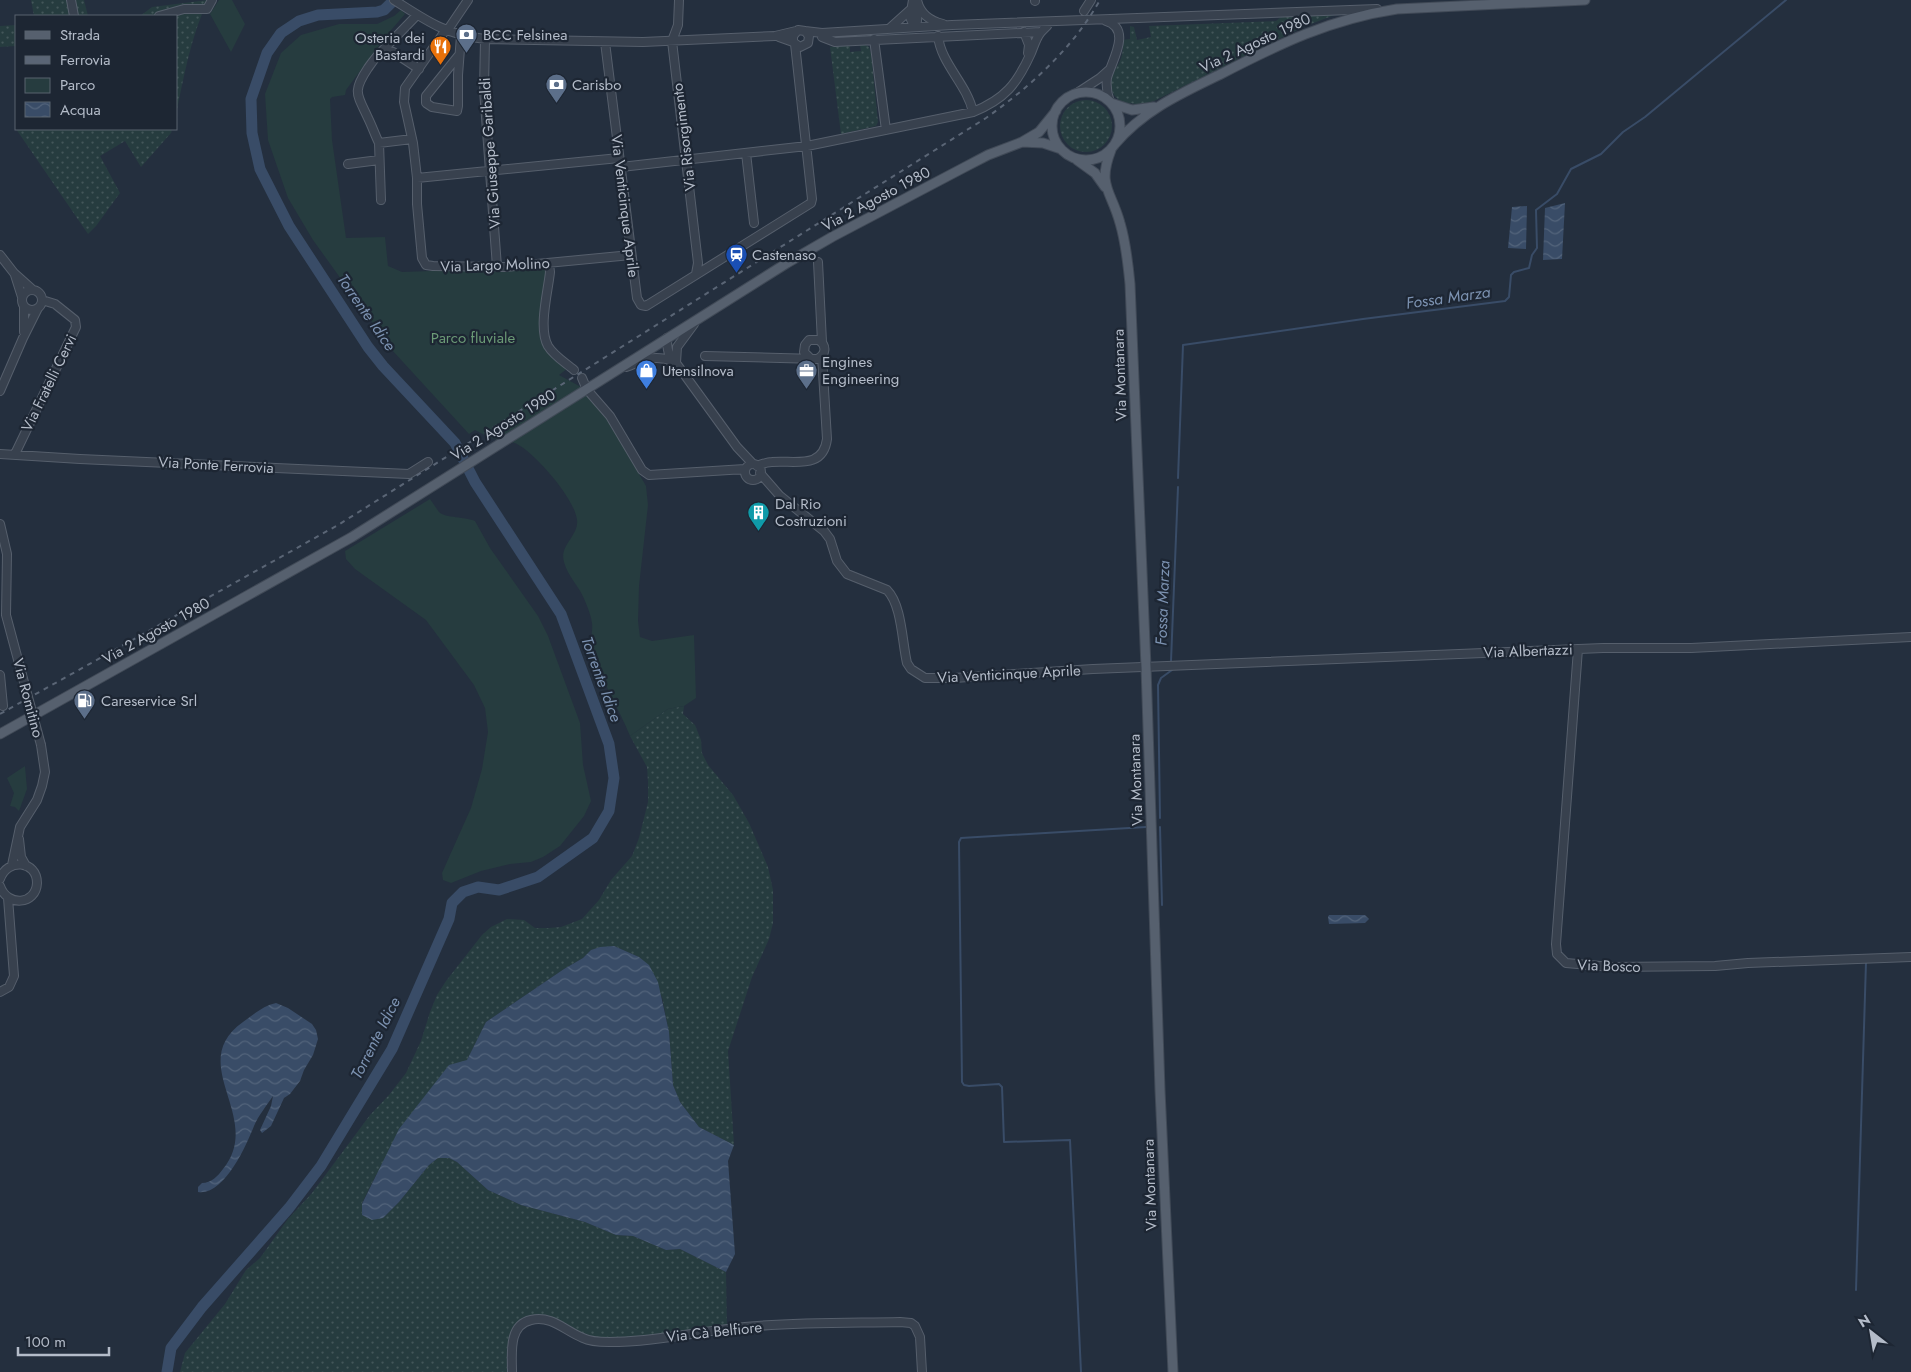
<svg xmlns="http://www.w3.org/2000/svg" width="1911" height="1372" viewBox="0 0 1911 1372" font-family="Jost,sans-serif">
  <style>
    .grass { fill: url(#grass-dots) }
    .park { fill: #263c3f }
    .water { fill: url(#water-waves) }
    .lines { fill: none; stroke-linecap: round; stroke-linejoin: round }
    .stream { stroke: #394c67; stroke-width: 2 }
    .river { stroke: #394c67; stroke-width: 11 }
    .minor-casing { stroke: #565f6c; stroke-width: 10 }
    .major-casing { stroke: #414a57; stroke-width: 11 }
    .minor { stroke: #38414e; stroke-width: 8 }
    .major { stroke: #56606e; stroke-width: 9 }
    .rail { stroke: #5a6575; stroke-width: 2; stroke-dasharray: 5 5; stroke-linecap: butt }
    .minor-bridge-casing { stroke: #565f6c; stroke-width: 10; stroke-linecap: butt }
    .minor-bridge { stroke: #38414e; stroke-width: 8 }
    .labels { text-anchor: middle; stroke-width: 4.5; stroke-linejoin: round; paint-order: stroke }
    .poi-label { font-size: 15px; fill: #b4bcc9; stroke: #1d2633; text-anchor: start }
    .street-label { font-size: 15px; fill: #b4bcc9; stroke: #1d2633 }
    .park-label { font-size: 15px; fill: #6b9a76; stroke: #1d2633 }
    .water-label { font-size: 16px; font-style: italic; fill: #7c92b1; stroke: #1d2633 }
  </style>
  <defs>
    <pattern id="grass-dots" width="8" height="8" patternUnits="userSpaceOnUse" patternTransform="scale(1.25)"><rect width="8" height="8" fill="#263c3f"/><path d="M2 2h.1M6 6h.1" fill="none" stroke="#435659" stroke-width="1.8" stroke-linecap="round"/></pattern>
    <pattern id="water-waves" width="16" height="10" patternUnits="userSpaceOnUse" patternTransform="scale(1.25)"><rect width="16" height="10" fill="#394c67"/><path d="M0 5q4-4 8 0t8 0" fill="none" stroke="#53647b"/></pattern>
  </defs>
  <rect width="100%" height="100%" fill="#242f3e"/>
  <path class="grass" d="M 31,0 L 84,0 L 88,16 L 34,16 Z
    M 208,0 C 191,36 184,76 176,114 L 176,16 L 140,16 L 152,7 Z
    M 1337,14 L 1303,27 L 1154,101 C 1137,107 1108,106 1111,80 C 1112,73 1116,69 1119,63 C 1123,56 1123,48 1123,40 L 1130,39 L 1130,26 L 1134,27 L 1137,40 L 1151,37 L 1149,26 L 1276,21 L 1281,17 Z
    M 16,25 L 16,46 L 0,47 L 0,26 Z
    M 864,44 L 869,47 L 871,53 L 878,122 L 876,126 L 841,134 L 830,47 L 850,45 L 850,52 L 861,51 L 860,45 Z
    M1060 126a26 26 0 1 1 52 0a26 26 0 1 1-52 0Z
    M 16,129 L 172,129 L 171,133 L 141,167 L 125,141 L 100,156 L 120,193 L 96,226 L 88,234 Z
    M 684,706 L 683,714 L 695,725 L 701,740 L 702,753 L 708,765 L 733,795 L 749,823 L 768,867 L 773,890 L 773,923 L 769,939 L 752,977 L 728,1051 L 734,1145 L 699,1127 L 680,1102 L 673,1085 L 669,1032 L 662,997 L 639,957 L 614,946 L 591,950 L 583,958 L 564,969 L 486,1022 L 467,1060 L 376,1175 L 362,1203 L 362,1215 L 383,1218 L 399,1202 L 429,1165 L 438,1158 L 449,1158 L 457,1162 L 488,1190 L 521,1205 L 585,1222 L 616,1235 L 633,1236 L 666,1250 L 680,1249 L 726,1272 L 727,1329 L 649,1338 L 587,1340 L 541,1317 L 516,1326 L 511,1372 L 180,1372 L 185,1353 L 225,1304 L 246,1270 L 260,1258 L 288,1219 L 312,1193 L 370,1115 L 389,1095 L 406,1073 L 421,1041 L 430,1012 L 437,995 L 446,981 L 482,935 L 491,927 L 507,919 L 524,920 L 535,928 L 549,928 L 561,927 L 582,919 L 599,900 L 611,880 L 632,856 L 639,838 L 648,802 L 648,782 L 647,767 L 630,736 L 668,709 Z"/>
  <path class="park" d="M 219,0 L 232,0 L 245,24 L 231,52 L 210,14 Z
    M 401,10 L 405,14 L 386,36 L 346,90 L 345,95 L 332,97 L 330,99 L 332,140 L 346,238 L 385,237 L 388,266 L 402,272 L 542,267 L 546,270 L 540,332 C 544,352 552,357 568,368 L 559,375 L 592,393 L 646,486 L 648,505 L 639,586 L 638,621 L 640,637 L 652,641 L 694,635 L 696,698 L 684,706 L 668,709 L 630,736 C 618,706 599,678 592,646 C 590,638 593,631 592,623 C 591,616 588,608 585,601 C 580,587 568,577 564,562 C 559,545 579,536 577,520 C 575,499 536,454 517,444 C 513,442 507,442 503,441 C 492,439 484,435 475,430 L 469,434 L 392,350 L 313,240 L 288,198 L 268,140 L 265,94 L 281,53 L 301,35 L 339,24 L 377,24 L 394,16 Z
    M 430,499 C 433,503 436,508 439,512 C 445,518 466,517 475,521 L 490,548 L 538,616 L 548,636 L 580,723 L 583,765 L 591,801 L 584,816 L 560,846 L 543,857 L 531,862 L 510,864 L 481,871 L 451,883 L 443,880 L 442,873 L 471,808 L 482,769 L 488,732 L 485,708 L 474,685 L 426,620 L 355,569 L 346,559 L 345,551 Z
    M 25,766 L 27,789 L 19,811 L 15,807 L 10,806 L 14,793 L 7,778 Z"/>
  <path class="water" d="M 1565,203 L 1562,259 L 1543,260 L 1545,208 Z
    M 1527,206 L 1526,249 L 1508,248 L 1512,207 Z
    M 1329,915 L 1365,915 L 1369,919 L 1365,923 L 1329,924 L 1328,917 Z
    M 614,946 L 639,957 L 649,965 L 658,982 L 669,1032 L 673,1085 L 680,1102 L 699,1127 L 734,1145 L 728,1161 L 735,1254 L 726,1272 L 680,1249 L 666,1250 L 633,1236 L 616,1235 L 585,1222 L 521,1205 L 488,1190 L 457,1162 L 449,1158 L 438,1158 L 429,1165 L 399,1202 L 383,1218 L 372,1220 L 362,1215 L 362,1204 L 399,1129 L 449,1065 L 467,1060 L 486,1022 L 564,969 L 583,958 L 591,950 L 600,947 Z
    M 276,1003 L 288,1008 L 312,1024 L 316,1030 L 318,1039 L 313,1055 L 304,1070 L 300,1081 L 290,1094 L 284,1098 L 271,1126 L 262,1133 L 260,1130 L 271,1106 L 273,1096 C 267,1105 258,1116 254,1126 C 246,1146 224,1196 198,1192 L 198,1187 L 202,1183 C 211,1183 218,1176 223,1169 C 265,1117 184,1064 243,1022 C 254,1014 263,1006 276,1003 Z"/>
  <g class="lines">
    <path class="stream" d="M 1178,478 L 1183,345 L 1363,319 L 1505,301 L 1509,297 L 1511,275 L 1514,272 L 1529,268 L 1532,255 L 1537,248 L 1536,210 L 1557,194 L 1571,169 L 1601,154 L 1623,132 L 1645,117 L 1786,0
      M 1171,661 L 1178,487
      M 1160,818 L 1158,685 L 1161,678 L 1172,670
      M 1160,827 L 1162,905
      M 1856,1290 L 1866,962 L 1868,961
      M 1081,1372 L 1070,1140 L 1004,1142 L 1002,1087 L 999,1084 L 969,1086 L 964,1085 L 962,1082 L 959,842 L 961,838 L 1146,827"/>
    <path class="river" d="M 167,1372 L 171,1348 L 202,1307 L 289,1208 L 321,1166 L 392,1049 L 449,919 L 452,903 L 463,892 L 478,887 L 499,890 L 538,877 L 593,838 L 609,811 L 614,778 L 609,744 L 561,614 L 475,482 L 455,443 L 383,366 L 368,347 L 289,226 L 260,169 L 252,133 L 251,99 L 267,53 L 281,33 L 299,21 L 318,15 L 377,12 L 384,10 L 394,0"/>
    <defs>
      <path id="minor" d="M 71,0 L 74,16
        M 394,0 C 427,21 446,35 485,39 L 643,42 L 775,36 L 796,31
        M 679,0 L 678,25 L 672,41 L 698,263 L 696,274
        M 913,0 L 910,17 L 914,27
        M 917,0 C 920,14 930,21 943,24
        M 1035,0 L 1035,1
        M 1084,11 L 1091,0
        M 159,16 L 184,9 L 207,9 L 212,0
        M 1106,21 C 1133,29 1111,62 1107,78 C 1106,86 1107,94 1110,102
        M 914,27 L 917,21 L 918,6
        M 890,28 L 910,10
        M 445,31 L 405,88 L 404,102 L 413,143 L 417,178 L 417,204 L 422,258 L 426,265 L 433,266 L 505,267 L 631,255
        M 447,31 L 468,0
        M 805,31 L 822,33 L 952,25 L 1377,9
        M 1024,32 L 1029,45 L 1028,53
        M 938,36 C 941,64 967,84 973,112
        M 779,37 L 793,42 L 800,47 L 808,43 L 809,36 L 805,31 L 798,30 L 793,36 L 793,42
        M 822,37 L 835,42 L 1041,32 L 1047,26 L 1049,22
        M 485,39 L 484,90 L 497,267
        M 874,39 L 886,130
        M 605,42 L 637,298 L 641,305 L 646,306 L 811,203 L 812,199 L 795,44
        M 383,50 L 417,15
        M 459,55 L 426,96 L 426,103 L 432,107 L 457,111 L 458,106 L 458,75 L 461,36
        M 1077,93 L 1100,78 L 1109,70
        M 412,139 L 379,143 C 375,135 372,126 368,118 C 357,94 352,92 368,68 C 373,61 377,55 383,50 L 393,52 L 419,69
        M 379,143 L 381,200
        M 746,153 L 754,223
        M 348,164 L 379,160
        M 621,167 L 807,146 L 973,112 C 1005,99 1017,84 1031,53 C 1034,46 1036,38 1041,32
        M 417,178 L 619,158
        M 0,255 L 14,273 L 33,290
        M 818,262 L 822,342
        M 549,264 L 550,272 C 548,292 538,328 548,346 C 554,356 566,363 574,370
        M 15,275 L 22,297
        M22 300a10 10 0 1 1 20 0a10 10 0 1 1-20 0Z
        M 24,332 L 24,307
        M 667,338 C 667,348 668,357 676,363 L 737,447 L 753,464
        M 705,356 L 817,359 C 826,355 827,346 819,340 L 809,340 L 805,345 L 804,352 L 811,359
        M 676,363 L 677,347 L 694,324
        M 626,367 C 645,360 653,354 673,361
        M 582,378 L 585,385
        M 0,391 L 23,338 L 38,308
        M 590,393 L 610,416 L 642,470 L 649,475 L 745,469
        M 0,454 L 80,459 L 409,474 L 428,462
        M 15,454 L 76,327 L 75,320 L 55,304 L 42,300
        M745 472a8 8 0 1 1 16 0a8 8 0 1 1-16 0Z
        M 757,466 C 762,464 767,462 772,462 C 794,460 823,470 827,439 L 822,356
        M 760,473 L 780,496 L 824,531 L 830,539 L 837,561 L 847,574 L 887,590 C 902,605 902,642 907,663 L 911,669 L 925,678 L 954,678 L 1093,669 L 1603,648 L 1691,648 L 1911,637
        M 0,524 L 7,554 L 6,615 L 21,671
        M 1578,649 L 1556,944 L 1557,954 L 1566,963 L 1612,967 L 1715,966 L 1748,963 L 1911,957
        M 0,675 L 3,706
        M 19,839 L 21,857 L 26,866
        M 12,865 L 20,827 L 37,800 L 42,786 L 45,772 L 41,745
        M 0,879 C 7,858 37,860 37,883 C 36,905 7,907 0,886
        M 0,992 L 9,987 L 14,976 L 8,898
        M 512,1372 C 512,1354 508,1325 531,1320 C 552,1315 565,1331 583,1338 C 591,1342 601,1342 609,1342 C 655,1342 700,1331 745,1327 C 796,1322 849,1323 900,1322 L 911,1323 L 915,1326 L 920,1337 L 922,1372"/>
      <path id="major" d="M1052 126a34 34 0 1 1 68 0a34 34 0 1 1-68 0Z
        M 1111,103 L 1132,110 L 1154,107
        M 1022,142 L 1043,143 L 1061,149
        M 1115,144 C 1144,110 1180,94 1219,75 C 1279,44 1330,19 1397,9 L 1585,0
        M 1111,150 C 1097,186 1111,190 1120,223 C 1126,243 1128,263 1130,284 L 1146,667 L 1160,1090 L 1173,1372
        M 1077,160 L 1095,173 L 1105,187
        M 0,734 L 352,537 L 787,263 L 832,237 L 965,167 L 988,155 L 1022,142 L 1039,132 L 1056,111"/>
    </defs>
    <use href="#minor" class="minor-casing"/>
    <use href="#major" class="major-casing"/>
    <use href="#minor" class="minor"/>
    <use href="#major" class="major"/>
    <path class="rail" d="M 0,714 L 338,525 L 986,118 C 1031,86 1073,48 1100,0"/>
    <defs>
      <path id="minor-bridge" d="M 21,671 L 41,745"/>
    </defs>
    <use href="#minor-bridge" class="minor-bridge-casing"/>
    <use href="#minor-bridge" class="minor-bridge"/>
  </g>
  <defs>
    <symbol id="bank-pin" viewBox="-11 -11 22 30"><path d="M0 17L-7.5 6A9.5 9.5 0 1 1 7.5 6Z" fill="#5c6f8a" stroke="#1d2633"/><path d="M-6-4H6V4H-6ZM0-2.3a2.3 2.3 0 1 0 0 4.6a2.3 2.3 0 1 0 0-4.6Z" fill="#fff"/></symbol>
    <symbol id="restaurant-pin" viewBox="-11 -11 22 30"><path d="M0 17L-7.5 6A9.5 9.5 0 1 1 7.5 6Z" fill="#e8710a" stroke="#1d2633"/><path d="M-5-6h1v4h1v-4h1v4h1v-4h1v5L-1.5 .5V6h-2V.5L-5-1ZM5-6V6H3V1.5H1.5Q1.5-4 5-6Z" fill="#fff"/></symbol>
    <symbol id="station-pin" viewBox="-11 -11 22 30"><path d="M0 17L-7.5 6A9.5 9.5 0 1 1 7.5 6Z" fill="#1a4fb4" stroke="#1d2633"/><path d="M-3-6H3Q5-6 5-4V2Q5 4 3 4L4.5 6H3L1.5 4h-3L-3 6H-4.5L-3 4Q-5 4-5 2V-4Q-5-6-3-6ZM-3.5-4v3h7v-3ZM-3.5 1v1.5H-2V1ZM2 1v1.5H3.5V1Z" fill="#fff"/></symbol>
    <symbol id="shop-pin" viewBox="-11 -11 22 30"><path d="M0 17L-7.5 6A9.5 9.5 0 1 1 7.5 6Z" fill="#3f7fe0" stroke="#1d2633"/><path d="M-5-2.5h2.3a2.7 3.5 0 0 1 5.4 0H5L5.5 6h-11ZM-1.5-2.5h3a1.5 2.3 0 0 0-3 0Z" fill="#fff"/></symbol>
    <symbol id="office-pin" viewBox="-11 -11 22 30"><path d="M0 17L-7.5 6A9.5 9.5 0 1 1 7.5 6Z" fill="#5c6f8a" stroke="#1d2633"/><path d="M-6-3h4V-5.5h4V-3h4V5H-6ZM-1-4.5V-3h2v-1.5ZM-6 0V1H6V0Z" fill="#fff"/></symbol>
    <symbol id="building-pin" viewBox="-11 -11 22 30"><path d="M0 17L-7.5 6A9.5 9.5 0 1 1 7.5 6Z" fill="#0f9aa8" stroke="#1d2633"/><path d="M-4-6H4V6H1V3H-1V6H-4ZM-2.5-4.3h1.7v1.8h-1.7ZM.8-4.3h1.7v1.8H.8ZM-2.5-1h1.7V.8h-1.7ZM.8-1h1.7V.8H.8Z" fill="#fff"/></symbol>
    <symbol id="fuel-pin" viewBox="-11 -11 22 30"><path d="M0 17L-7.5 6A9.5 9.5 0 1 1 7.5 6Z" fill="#5c6f8a" stroke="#1d2633"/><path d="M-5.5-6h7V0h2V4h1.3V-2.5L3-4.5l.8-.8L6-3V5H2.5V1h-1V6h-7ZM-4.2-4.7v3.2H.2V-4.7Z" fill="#fff"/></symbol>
  </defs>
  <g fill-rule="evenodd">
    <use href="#bank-pin" x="454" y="22" width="25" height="34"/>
    <use href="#restaurant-pin" x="428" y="34" width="25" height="34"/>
    <use href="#bank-pin" x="544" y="72" width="25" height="34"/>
    <use href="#station-pin" x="724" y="242" width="25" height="34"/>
    <use href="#shop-pin" x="634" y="358" width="25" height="34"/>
    <use href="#office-pin" x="794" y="358" width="25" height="34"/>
    <use href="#building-pin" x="746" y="500" width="25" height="34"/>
    <use href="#fuel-pin" x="72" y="688" width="25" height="34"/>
  </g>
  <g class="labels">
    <g class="poi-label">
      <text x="483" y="40">BCC Felsinea</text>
      <text x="425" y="43" text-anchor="end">Osteria dei<tspan x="425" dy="17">Bastardi</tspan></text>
      <text x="572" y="90">Carisbo</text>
      <text x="752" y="260">Castenaso</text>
      <text x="822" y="367">Engines<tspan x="822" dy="17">Engineering</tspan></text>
      <text x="662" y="376">Utensilnova</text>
      <text x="775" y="509">Dal Rio<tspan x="775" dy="17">Costruzioni</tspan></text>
      <text x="101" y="706">Careservice Srl</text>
    </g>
    <g class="street-label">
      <text transform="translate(1255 43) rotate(-25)" y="5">Via 2 Agosto 1980</text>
      <text transform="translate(684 137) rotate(-97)" y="5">Via Risorgimento</text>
      <text transform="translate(490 153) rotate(-94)" y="5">Via Giuseppe Garibaldi</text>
      <text transform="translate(876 199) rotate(-28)" y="5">Via 2 Agosto 1980</text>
      <text transform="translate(625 206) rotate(83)" y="5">Via Venticinque Aprile</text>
      <text transform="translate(495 265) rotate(-2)" y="5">Via Largo Molino</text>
      <text transform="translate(1120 375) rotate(-92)" y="5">Via Montanara</text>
      <text transform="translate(49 383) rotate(-64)" y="5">Via Fratelli Cervi</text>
      <text transform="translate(503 425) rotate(-32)" y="5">Via 2 Agosto 1980</text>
      <text transform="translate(216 465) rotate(3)" y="5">Via Ponte Ferrovia</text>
      <text transform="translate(156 631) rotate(-29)" y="5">Via 2 Agosto 1980</text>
      <text transform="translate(1528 651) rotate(-2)" y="5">Via Albertazzi</text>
      <text transform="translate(1009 674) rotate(-3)" y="5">Via Venticinque Aprile</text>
      <text transform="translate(28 698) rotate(75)" y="5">Via Romitino</text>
      <text transform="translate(1136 780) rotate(-92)" y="5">Via Montanara</text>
      <text transform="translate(1609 966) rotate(2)" y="5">Via Bosco</text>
      <text transform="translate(1150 1185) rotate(-92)" y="5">Via Montanara</text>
      <text transform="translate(714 1332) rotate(-6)" y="5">Via Cà Belfiore</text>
    </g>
    <g class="park-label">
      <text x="473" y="343">Parco fluviale</text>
    </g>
    <g class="water-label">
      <text transform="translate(1448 297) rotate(-8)" y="6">Fossa Marza</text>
      <text transform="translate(367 312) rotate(55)" y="6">Torrente Idice</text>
      <text transform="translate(1162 603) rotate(-88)" y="6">Fossa Marza</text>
      <text transform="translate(602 679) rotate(70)" y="6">Torrente Idice</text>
      <text transform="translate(375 1038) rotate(-63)" y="6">Torrente Idice</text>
    </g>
  </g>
  <rect x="15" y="15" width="162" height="115" fill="#1d2633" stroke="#59626f"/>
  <rect x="25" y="31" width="25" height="8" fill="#56606e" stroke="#59626f"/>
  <text x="60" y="40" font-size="15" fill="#b4bcc9">Strada</text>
  <rect x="25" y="56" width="25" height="8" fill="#5a6575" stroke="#59626f"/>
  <text x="60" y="65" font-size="15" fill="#b4bcc9">Ferrovia</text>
  <rect x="25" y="78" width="25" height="15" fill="#263c3f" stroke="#59626f"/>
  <text x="60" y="90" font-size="15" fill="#b4bcc9">Parco</text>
  <rect x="25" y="102" width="25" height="15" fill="url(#water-waves)" stroke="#59626f"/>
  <text x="60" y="115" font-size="15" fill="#b4bcc9">Acqua</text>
  <g transform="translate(1871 1332) rotate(329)" stroke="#1d2633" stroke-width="4" paint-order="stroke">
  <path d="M0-4L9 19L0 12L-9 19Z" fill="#b4bcc9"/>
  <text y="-8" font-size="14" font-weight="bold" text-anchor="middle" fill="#b4bcc9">N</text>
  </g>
  <path d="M18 1347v8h91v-8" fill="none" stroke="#b4bcc9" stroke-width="2.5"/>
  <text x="25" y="1347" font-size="15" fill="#b4bcc9" stroke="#1d2633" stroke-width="4" paint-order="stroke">100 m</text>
</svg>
